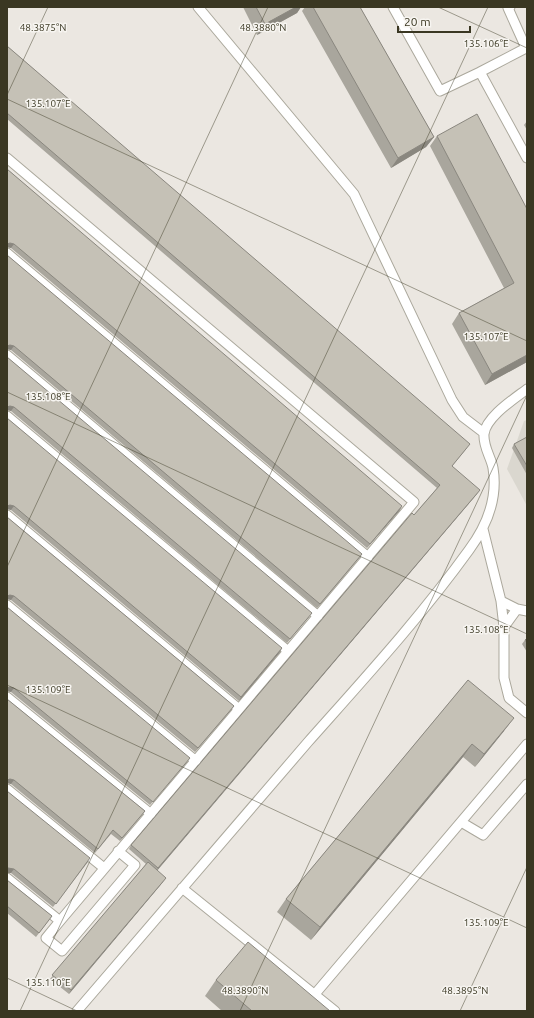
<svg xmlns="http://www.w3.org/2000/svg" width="534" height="1018" viewBox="0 0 534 1018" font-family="Ubuntu,sans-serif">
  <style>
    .built { fill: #dad7cf }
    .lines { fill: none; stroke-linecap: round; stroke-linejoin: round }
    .lane-casing { stroke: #aba89c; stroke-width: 11 }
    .lane { stroke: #fff; stroke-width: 9 }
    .wall { fill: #a9a69d }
    .shaded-wall { fill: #8a877f }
    .building { fill: #c5c1b6; stroke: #8a877f }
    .ticks { fill: none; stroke: #3a3722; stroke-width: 1; stroke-opacity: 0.45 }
    .ticks-label { font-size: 10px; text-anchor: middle; fill: #3a3722; stroke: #f7f5f1; stroke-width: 3; stroke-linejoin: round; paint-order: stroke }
  </style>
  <rect width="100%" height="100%" fill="#ebe7e1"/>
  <path class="built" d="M 527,420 L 527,506 L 507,469 L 524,421 Z"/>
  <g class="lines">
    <defs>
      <path id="lane" d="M 198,7 L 354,194 L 452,400 L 463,417 L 484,433
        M 393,7 L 440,91 L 480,72 L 527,158
        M 480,72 L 526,48 L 508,8 L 510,7
        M 7,158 L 414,502 C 296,642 178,782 60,921 L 46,938 L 62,951 L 135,865 L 118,851
        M 7,253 L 368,557
        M 7,355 L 318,616
        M 7,416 L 288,651
        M 7,515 L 239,709
        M 483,529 L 501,601 L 517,609
        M 501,601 L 504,627
        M 7,605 L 196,761
        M 527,611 L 517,609 L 504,627 L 504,678 L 509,698 L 527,713
        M 7,697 L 151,814
        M 7,789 L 104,868
        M 461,822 L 483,835 L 527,784
        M 7,878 L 60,921
        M 182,888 L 335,1011
        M 315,994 L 527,744
        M 77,1011 C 154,922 231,832 308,742 C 363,680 420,618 469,550 C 486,527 498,498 493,468 C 491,457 483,447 484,434 C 486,417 514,399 527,389"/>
    </defs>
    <use href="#lane" class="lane-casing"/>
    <use href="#lane" class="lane"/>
  </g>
  <path class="wall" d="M 243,7 L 301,7 L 297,13 L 257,35 Z
    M 305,7 L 360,7 L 434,137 L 426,147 L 391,168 L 302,11 Z
    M 7,46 L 467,448 L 452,466 L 477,494 L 157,870 L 163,882 L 69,994 L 50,979 L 146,864 L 129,849 L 131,845 L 437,488 L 7,119 Z
    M 527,121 L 527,130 L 524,125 Z
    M 437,136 L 527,209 L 527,362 L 485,385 L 452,324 L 459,313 L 504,288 L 430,146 Z
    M 7,169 L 400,510 L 367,548 L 11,248 L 7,247 Z
    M 7,255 L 359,558 L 317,608 L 11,350 L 7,349 Z
    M 7,357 L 309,617 L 287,643 L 11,411 L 8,410 Z
    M 7,418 L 280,652 L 239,701 L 11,510 L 8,509 Z
    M 527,437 L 527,475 L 512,448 L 514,444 Z
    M 7,517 L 234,706 L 195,752 L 11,600 L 8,599 Z
    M 7,607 L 187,762 L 150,805 L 11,692 L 7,691 Z
    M 527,638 L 527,652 L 522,644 L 525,640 Z
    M 468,680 L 504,731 L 475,767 L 463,757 L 311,940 L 277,912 L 286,899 Z
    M 7,699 L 145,811 L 120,841 L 111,834 L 95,853 L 11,784 L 8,783 Z
    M 7,791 L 88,862 L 53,907 L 11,873 L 7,873 Z
    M 7,880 L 52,916 L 36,937 L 7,913 Z
    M 216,980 L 330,1011 L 222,1011 L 205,996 Z"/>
  <path class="shaded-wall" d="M 296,7 L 301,7 L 297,13 L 257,35 L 265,24 Z
    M 434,137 L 426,147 L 391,168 L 398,158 Z
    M 10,243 L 14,244 L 11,248 L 7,247 L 7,244 Z
    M 10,345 L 14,346 L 11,350 L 7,349 L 7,346 Z
    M 527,355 L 527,362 L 485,385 L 492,374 Z
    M 10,406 L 14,407 L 11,411 L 7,410 L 7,407 Z
    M 480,490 L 477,494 L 156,872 L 158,868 Z
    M 10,505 L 14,506 L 11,510 L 7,509 L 7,506 Z
    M 402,506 L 400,510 L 367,548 L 370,544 Z
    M 362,554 L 359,558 L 317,608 L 320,604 Z
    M 10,595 L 14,596 L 11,600 L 7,599 L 7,596 Z
    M 282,648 L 280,652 L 239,701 L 241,697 Z
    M 10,687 L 14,688 L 11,692 L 7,691 L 7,688 Z
    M 234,706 L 231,710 L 195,752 L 198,748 Z
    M 514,718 L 504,731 L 475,767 L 484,754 Z
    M 472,744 L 463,757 L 311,940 L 320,927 Z
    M 10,779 L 14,780 L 11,784 L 7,783 L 7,780 Z
    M 145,811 L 142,815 L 120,841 L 122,838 Z
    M 8,868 L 14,869 L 11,873 L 7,873 L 7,869 Z
    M 166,878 L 163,882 L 69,994 L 71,990 Z"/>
  <path class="building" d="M 256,7 L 296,7 L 265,24 Z
    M 313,7 L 360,7 L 434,137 L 398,158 Z
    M 7,46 L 470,444 L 452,466 L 480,490 L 158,868 L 131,845 L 412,513 L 414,515 L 440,485 L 7,113 Z
    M 477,114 L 527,209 L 527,355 L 492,374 L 459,313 L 514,283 L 437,136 Z
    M 7,169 L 402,506 L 370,544 L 14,244 L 10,243 L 7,244 Z
    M 7,255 L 362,554 L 320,604 L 14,346 L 10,345 L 7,346 Z
    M 7,357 L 312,613 L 290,639 L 14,407 L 10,406 L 7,407 Z
    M 7,418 L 282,648 L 241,697 L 14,506 L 10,505 L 7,506 Z
    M 527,437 L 527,466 L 514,444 Z
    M 7,517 L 234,706 L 198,748 L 14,596 L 10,595 L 7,596 Z
    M 7,607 L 190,758 L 153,802 L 14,688 L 10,687 L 7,688 Z
    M 527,638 L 527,643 L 525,640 Z
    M 468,680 L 514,718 L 484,754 L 472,744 L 320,927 L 286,899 Z
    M 7,699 L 145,811 L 122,838 L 113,830 L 98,849 L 14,780 L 10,779 L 7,780 Z
    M 7,791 L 90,858 L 56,904 L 14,869 L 8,868 L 7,869 Z
    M 148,862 L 166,878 L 71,990 L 52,975 Z
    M 7,880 L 52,916 L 39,933 L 7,906 Z
    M 248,942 L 330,1011 L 252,1011 L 216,980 Z"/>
  <path class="ticks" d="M 438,7 L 527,48M 7,95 L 48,7M 7,99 L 527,341M 7,392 L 527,634M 7,567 L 268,7M 7,685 L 527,928M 7,978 L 77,1011M 20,1011 L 488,7M 240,1011 L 527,395M 460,1011 L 527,867"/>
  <g class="ticks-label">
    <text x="43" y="31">48.3875°N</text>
    <text x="263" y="31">48.3880°N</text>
    <text x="486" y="47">135.106°E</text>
    <text x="48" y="107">135.107°E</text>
    <text x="486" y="340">135.107°E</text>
    <text x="48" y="400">135.108°E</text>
    <text x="486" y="633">135.108°E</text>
    <text x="48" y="693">135.109°E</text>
    <text x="486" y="926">135.109°E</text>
    <text x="48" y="986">135.110°E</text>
    <text x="245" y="994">48.3890°N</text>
    <text x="465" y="994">48.3895°N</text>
  </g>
  <rect width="534" height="1018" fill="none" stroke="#3a3722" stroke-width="16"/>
  <path d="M398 26v6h72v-6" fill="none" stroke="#3a3722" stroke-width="2"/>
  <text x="404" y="26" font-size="12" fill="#3a3722" stroke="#f7f5f1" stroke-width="3" paint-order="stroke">20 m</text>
</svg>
